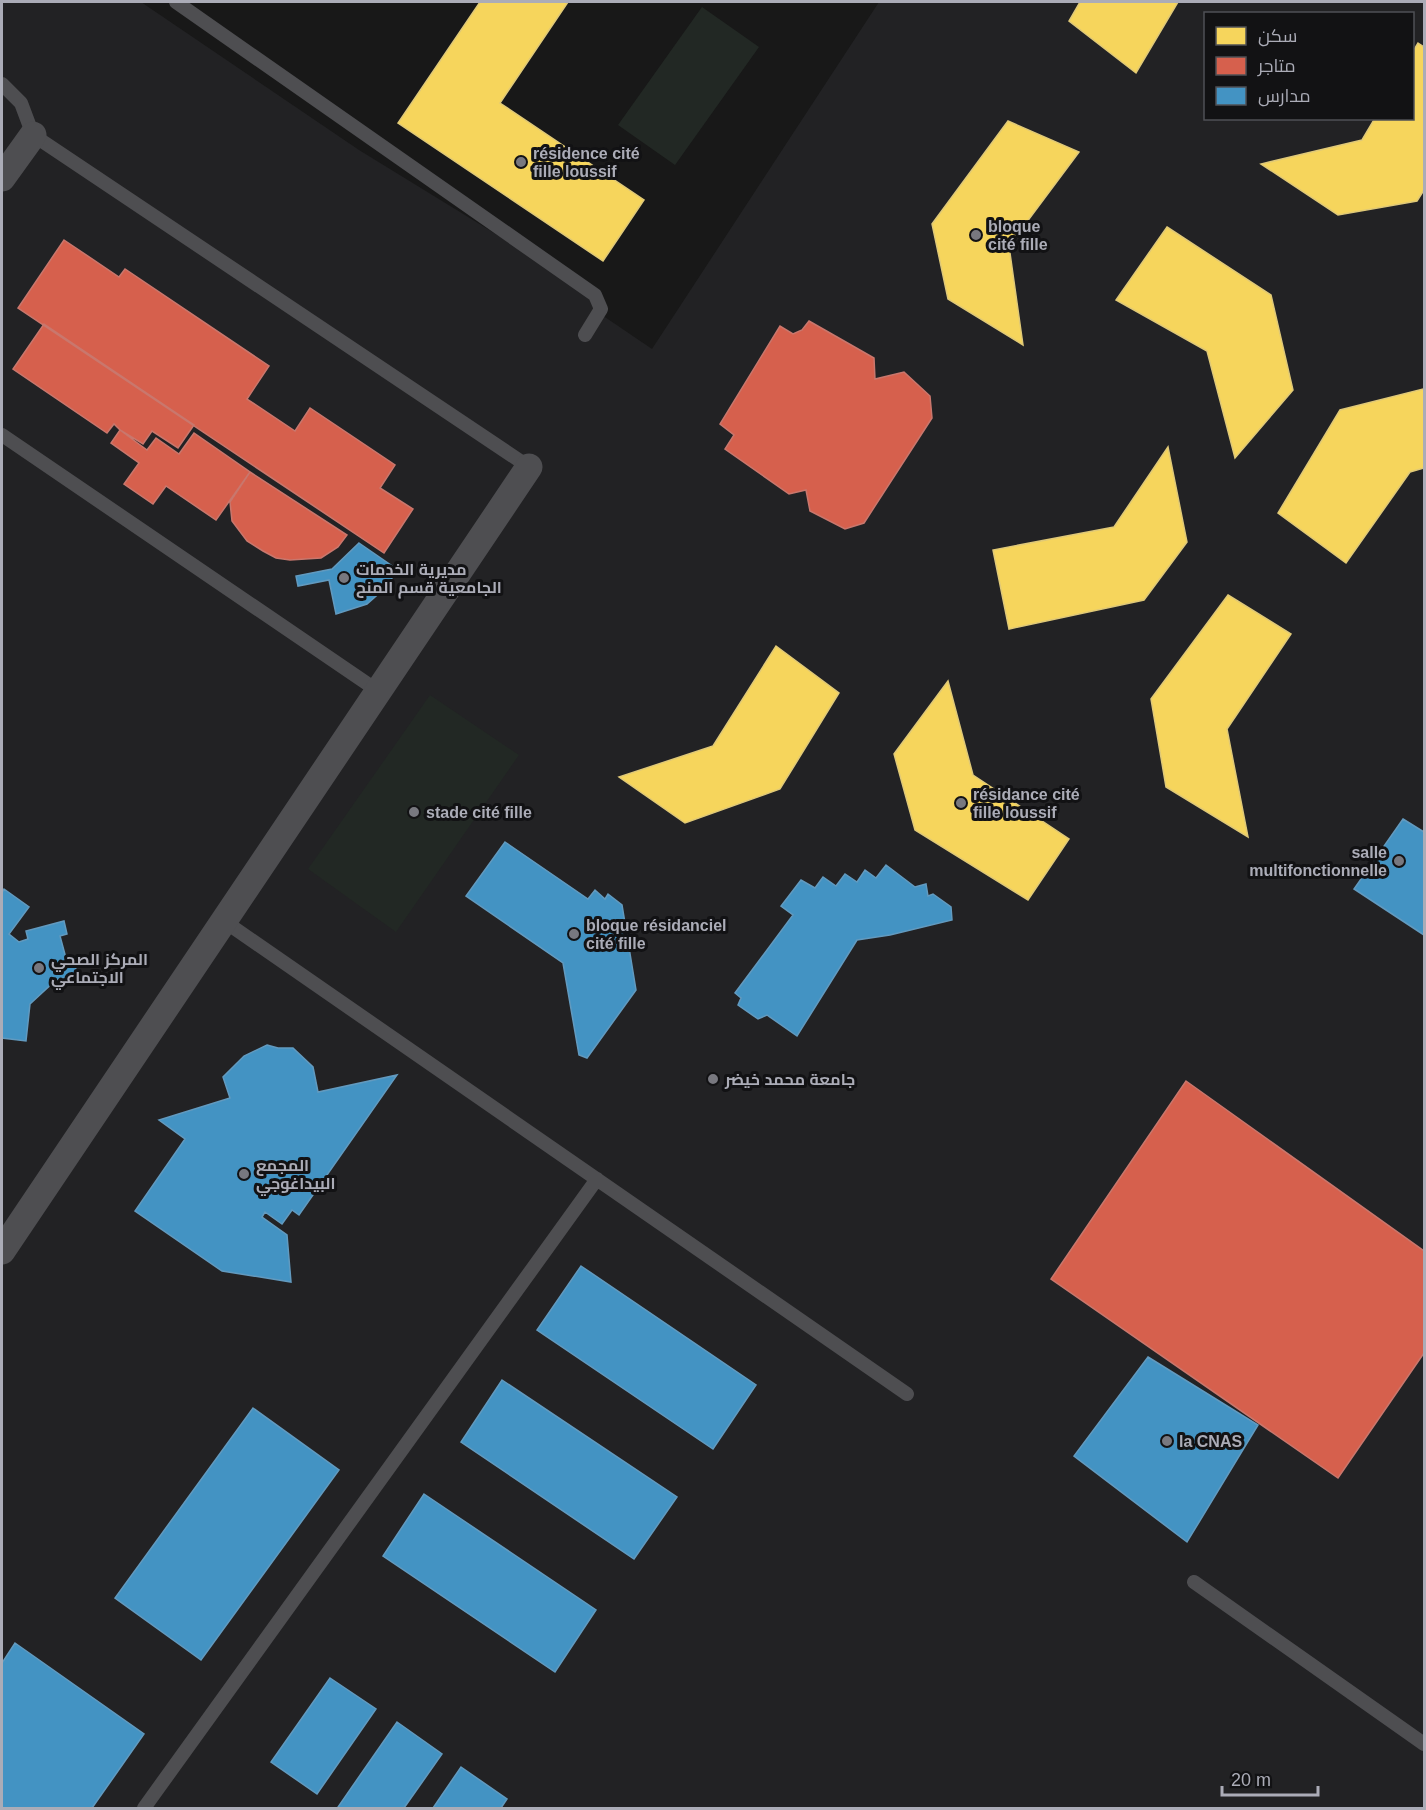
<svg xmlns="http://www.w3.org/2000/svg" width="1426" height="1810" viewBox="0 0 1426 1810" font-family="Helvetica,Cairo,sans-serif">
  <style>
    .built { fill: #222224; fill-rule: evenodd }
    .green { fill: #222824 }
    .homes { fill: #f6d55c; stroke: #e0c977; stroke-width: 1.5 }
    .shops { fill: #d6604d; stroke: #c9776d; stroke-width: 1.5 }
    .schools { fill: #4393c3; stroke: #629abf; stroke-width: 1.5 }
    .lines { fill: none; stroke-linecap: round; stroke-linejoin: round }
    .lane { stroke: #4e4e51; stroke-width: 14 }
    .street { stroke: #4e4e51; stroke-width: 27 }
    .poi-dot { fill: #78787f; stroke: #121214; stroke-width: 2 }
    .labels { text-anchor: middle; stroke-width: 6; stroke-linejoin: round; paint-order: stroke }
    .poi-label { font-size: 16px; font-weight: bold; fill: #abacb7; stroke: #121214; text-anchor: start }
  </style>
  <rect width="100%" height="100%" fill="#181818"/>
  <path class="built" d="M 2,2 L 141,2 L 359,150 L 595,295 L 596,311 L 652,349 L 879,2 L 1424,2 L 1424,1808 L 2,1808 ZM 1206,14 L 1412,14 L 1412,118 L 1206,118 Z"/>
  <path class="green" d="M 702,7 L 759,47 L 675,165 L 618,125 Z
    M 430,695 L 519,755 L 396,932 L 308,869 Z"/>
  <path class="homes" d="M 480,2 L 568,2 L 500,103 L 644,200 L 603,261 L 398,123 Z
    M 1080,2 L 1178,2 L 1136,73 L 1069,21 Z
    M 1418,43 L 1424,47 L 1424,190 L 1417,201 L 1338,215 L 1261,164 L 1362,140 L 1375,118 L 1412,118 L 1412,53 Z
    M 1008,121 L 1079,152 L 1009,246 L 1023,345 L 948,299 L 932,224 Z
    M 1167,227 L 1271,295 L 1293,390 L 1235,458 L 1207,351 L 1116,300 Z
    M 1423,389 L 1424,390 L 1424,468 L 1410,472 L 1346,563 L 1278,513 L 1340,410 Z
    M 1168,447 L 1187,542 L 1144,600 L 1009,629 L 993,550 L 1114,527 Z
    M 1228,595 L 1291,634 L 1227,729 L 1248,837 L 1166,787 L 1151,699 Z
    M 776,646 L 839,693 L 780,789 L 685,823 L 619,777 L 713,746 Z
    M 948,681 L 973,775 L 1069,839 L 1028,900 L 915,830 L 894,754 Z"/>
  <path class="shops" d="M 64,240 L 119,277 L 125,269 L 269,366 L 247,399 L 295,431 L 310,408 L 395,465 L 380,488 L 413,509 L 384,553 L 18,308 Z
    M 809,321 L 874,358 L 875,379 L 904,372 L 930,396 L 932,418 L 864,523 L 845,529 L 810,511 L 806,490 L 789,494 L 725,449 L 734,435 L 720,424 L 780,326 L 793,334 L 802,330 Z
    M 44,324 L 194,425 L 178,448 L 152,431 L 143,444 L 120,430 L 114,424 L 107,433 L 13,369 Z
    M 120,430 L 147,450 L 156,438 L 179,454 L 194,433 L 250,472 L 216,520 L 166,486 L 153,504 L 124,484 L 139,463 L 111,443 Z
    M 250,472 L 347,535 L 338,547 L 321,558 L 290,560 L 276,558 L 263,551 L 247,541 L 232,521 L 230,502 Z
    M 1186,1081 L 1424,1251 L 1424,1353 L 1338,1478 L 1051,1279 Z"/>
  <path class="schools" d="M 359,543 L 398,570 L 384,589 L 367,604 L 336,614 L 329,580 L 298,586 L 296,576 L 332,569 Z
    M 1403,819 L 1424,832 L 1424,935 L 1354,889 Z
    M 505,842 L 588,899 L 595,890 L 605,899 L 608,894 L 622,905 L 636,990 L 587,1058 L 579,1055 L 563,963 L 466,896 Z
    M 886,865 L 915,887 L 926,884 L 928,896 L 933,894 L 951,907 L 952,920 L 890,935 L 857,940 L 797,1036 L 767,1015 L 758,1019 L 738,1005 L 741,998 L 735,993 L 793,915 L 781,906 L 801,880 L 815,888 L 823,877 L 836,886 L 845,874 L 857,882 L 865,870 L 876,878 Z
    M 4,889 L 29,907 L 9,934 L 19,942 L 28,939 L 26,931 L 64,921 L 67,934 L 60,936 L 67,962 L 74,960 L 77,975 L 56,980 L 30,1004 L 26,1041 L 2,1038 L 2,893 Z
    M 267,1045 L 278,1048 L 293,1048 L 313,1067 L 318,1092 L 397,1075 L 299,1215 L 292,1210 L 282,1224 L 265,1212 L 262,1217 L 287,1235 L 291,1282 L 222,1271 L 135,1211 L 185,1139 L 159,1120 L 230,1098 L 223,1077 L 244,1056 Z
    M 581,1266 L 756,1385 L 713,1449 L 537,1330 Z
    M 1148,1357 L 1258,1425 L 1187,1542 L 1074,1456 Z
    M 502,1380 L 677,1497 L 634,1559 L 461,1442 Z
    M 253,1408 L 339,1470 L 201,1660 L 115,1598 Z
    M 424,1494 L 596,1610 L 555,1672 L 383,1556 Z
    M 15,1643 L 144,1734 L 92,1808 L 2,1808 L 2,1663 Z
    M 330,1678 L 376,1709 L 317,1794 L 271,1762 Z
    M 397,1722 L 442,1754 L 404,1808 L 341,1808 L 338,1807 Z
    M 461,1767 L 507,1799 L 501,1808 L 433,1808 Z"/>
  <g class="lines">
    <path class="lane" d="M 176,2 L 595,295 L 601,309 L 585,335
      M 2,84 L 21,103 L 33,135 L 529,467
      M 2,435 L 378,691
      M 224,921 L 907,1394
      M 1194,1582 L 1424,1744
      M 144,1808 L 597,1179"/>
    <path class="street" d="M 2,178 L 33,135
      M 2,1251 L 529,467"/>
  </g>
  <g class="poi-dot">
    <circle cx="521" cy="162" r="6"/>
    <circle cx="976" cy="235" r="6"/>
    <circle cx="344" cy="578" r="6"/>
    <circle cx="961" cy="803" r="6"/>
    <circle cx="414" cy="812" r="6"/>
    <circle cx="1399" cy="861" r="6"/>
    <circle cx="574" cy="934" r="6"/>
    <circle cx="39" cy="968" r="6"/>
    <circle cx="713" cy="1079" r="6"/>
    <circle cx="244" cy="1174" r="6"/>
    <circle cx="1167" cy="1441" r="6"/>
  </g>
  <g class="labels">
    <g class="poi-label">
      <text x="533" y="159">résidence cité<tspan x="533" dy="18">fille loussif</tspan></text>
      <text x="988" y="232">bloque<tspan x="988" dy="18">cité fille</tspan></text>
      <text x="356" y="575">مديرية الخدمات<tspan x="356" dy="18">الجامعية قسم المنح</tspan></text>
      <text x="973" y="800">résidance cité<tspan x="973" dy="18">fille loussif</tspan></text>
      <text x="426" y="818">stade cité fille</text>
      <text x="1387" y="858" text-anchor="end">salle<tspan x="1387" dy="18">multifonctionnelle</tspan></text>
      <text x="586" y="931">bloque résidanciel<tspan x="586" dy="18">cité fille</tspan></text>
      <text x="51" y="965">المركز الصحي<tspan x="51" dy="18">الاجتماعي</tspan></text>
      <text x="725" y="1085">جامعة محمد خيضر</text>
      <text x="256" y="1171">المجمع<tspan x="256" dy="18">البيداغوجي</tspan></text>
      <text x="1179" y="1447">la CNAS</text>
    </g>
  </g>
  <rect width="1426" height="1810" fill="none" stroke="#abacb7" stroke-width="6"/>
  <rect x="1204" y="12" width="210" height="108" fill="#121214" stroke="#4f5055" stroke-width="1.5"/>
  <rect x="1216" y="27" width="30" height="18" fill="#f6d55c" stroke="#4f5055" stroke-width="1.5"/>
  <text x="1258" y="42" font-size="18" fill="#abacb7">سكن</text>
  <rect x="1216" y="57" width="30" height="18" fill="#d6604d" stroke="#4f5055" stroke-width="1.5"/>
  <text x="1258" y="72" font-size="18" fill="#abacb7">متاجر</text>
  <rect x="1216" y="87" width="30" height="18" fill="#4393c3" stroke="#4f5055" stroke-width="1.5"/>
  <text x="1258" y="102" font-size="18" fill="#abacb7">مدارس</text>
  <path d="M1222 1786v9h96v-9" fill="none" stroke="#abacb7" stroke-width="3"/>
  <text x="1231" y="1786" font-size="18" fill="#abacb7" stroke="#121214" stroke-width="4.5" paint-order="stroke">20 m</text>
</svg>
